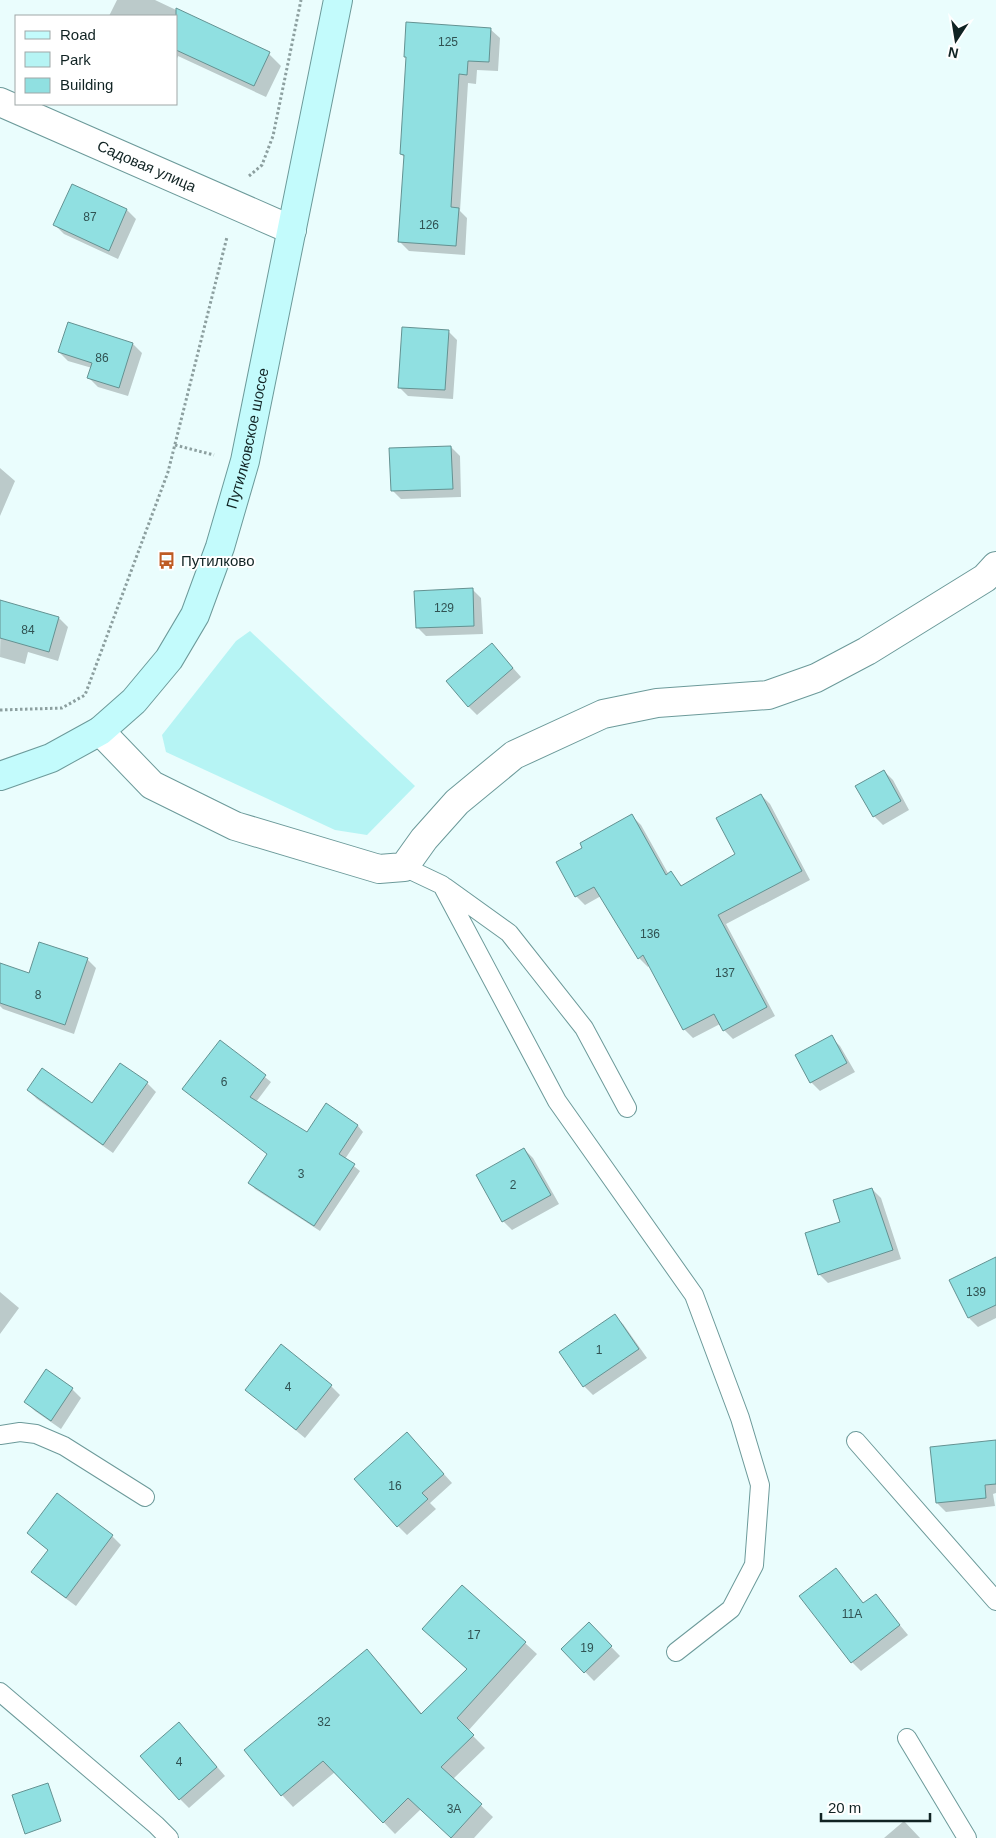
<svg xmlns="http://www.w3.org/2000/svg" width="996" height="1838" viewBox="0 0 996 1838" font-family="Helvetica,sans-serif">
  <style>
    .green { fill: #b6f4f4 }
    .shadow { fill: #0003 }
    .building { fill: #90e0e1; stroke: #649292 }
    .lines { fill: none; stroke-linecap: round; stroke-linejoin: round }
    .service-casing { stroke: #6c9a9a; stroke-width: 20 }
    .minor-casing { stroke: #6c9a9a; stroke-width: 30 }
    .secondary-casing { stroke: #6c9a9a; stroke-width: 30 }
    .path { stroke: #8c9f9f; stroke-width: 3; stroke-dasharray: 2.5 2.5; stroke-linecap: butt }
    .service { stroke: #fff; stroke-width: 18 }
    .minor { stroke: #fff; stroke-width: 28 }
    .secondary { stroke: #c3fbfc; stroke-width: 28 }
    .labels { text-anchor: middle; stroke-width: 4; stroke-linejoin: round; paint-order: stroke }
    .number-label { font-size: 12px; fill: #305252 }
    .street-label { font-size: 15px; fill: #102323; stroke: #fff }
    .poi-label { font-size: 15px; fill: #102323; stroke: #fff; text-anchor: start }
  </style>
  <rect width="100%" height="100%" fill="#eafdfd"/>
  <path class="green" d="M 250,631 L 415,786 L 367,835 L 335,830 L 166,752 L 162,735 L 236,641 Z"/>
  <path class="shadow" d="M 117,0 L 155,0 L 269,54 L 281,66 L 266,97 L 178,56 L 176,61 L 176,16 L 109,16 Z
    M 490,29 L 500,38 L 498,71 L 477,70 L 476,84 L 468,83 L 460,211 L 467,218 L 465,255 L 409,251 L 400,242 L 405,158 L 401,154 Z
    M 73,186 L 127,210 L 136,219 L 118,259 L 64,234 L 55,225 Z
    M 448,331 L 457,340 L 453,399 L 408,396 L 399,387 Z
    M 133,344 L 142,353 L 128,396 L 98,387 L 89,378 L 92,368 L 68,361 L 59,352 Z
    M 451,447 L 460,456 L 461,497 L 401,499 L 392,490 Z
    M 0,468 L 15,481 L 0,516 Z
    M 472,589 L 481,598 L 483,634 L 426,636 L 417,627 Z
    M 1,602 L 59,618 L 68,627 L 58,661 L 28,652 L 25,664 L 0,657 Z
    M 500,653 L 521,677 L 477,715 L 468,706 Z
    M 884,771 L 893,780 L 909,810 L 883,825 L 874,816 Z
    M 761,795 L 770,804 L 810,880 L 726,924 L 775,1016 L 733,1039 L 724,1030 L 720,1024 L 693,1038 L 684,1029 L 650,965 L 648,967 L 639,958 L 601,896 L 585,905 L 576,896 L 584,848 L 632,816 L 641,825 L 669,875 L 671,873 L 683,887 L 737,854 Z
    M 87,959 L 96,968 L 74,1034 L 3,1009 L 0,1006 L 0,981 Z
    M 831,1037 L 840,1046 L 855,1072 L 820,1091 L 811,1082 Z
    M 220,1041 L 271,1082 L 256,1102 L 307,1134 L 326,1105 L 358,1126 L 363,1132 L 345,1159 L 360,1171 L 320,1231 L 255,1189 L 250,1183 L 268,1154 L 184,1089 Z
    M 147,1083 L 156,1092 L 113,1153 L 37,1099 L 28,1090 L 92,1105 Z
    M 524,1149 L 533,1158 L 559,1204 L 512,1230 L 503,1221 Z
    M 872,1189 L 881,1198 L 901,1259 L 828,1283 L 819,1274 Z
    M 996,1263 L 996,1318 L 978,1327 L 969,1318 L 951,1280 Z
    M 0,1292 L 19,1308 L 0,1334 Z
    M 614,1316 L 623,1324 L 647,1358 L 593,1395 L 584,1386 Z
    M 46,1371 L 72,1389 L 81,1398 L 61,1429 L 35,1411 L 26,1402 Z
    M 331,1386 L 340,1395 L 305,1438 L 247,1390 Z
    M 996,1442 L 996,1493 L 993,1494 L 995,1506 L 946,1512 L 937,1503 Z
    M 416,1443 L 452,1483 L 430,1503 L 436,1509 L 407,1535 L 398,1526 Z
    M 57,1495 L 112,1536 L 121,1545 L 76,1606 L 42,1581 L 33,1572 L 49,1551 L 28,1533 Z
    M 836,1570 L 864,1604 L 876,1596 L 908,1635 L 861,1671 L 852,1662 Z
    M 589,1624 L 620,1656 L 594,1681 L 563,1649 Z
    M 436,1641 L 525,1643 L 537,1654 L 468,1731 L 485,1748 L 453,1779 L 493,1817 L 474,1838 L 451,1838 L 421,1809 L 395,1834 L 335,1772 L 293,1807 L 282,1795 L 367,1651 L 379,1663 L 422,1714 L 468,1670 Z
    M 188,1733 L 225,1776 L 189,1808 L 180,1799 Z
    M 904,1821 L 920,1838 L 884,1838 Z"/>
  <path class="building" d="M 176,8 L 270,52 L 254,86 L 176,50 Z
    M 406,22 L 491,28 L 489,62 L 468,61 L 467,75 L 459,74 L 451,207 L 459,208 L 456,246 L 398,242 L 404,155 L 400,154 L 406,57 L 404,57 Z
    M 72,184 L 127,209 L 109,251 L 53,225 Z
    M 68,322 L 133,343 L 119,388 L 87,378 L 92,363 L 58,352 Z
    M 402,327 L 449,330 L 445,390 L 398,388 Z
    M 451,446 L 453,489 L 391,491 L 389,448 Z
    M 473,588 L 474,626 L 416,628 L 414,591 Z
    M 0,600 L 59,617 L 49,652 L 0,638 Z
    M 492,643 L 513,668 L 468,707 L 446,681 Z
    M 884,770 L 901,801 L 873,817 L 855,786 Z
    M 761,794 L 802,871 L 718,915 L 767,1007 L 723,1031 L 714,1014 L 683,1030 L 643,955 L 638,959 L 594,887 L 575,897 L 556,862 L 582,848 L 580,843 L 632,814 L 666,875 L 671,871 L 681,886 L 735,854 L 716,818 Z
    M 39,942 L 88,958 L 65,1025 L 0,1003 L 0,963 L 29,973 Z
    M 832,1035 L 847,1063 L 810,1083 L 795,1055 Z
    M 220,1040 L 266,1075 L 250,1097 L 307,1132 L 326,1103 L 358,1125 L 339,1154 L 355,1164 L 314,1226 L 248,1183 L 267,1154 L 182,1089 Z
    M 120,1063 L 148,1082 L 103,1145 L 27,1090 L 42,1068 L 92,1103 Z
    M 524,1148 L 551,1195 L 502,1222 L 476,1175 Z
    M 872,1188 L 893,1250 L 818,1275 L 805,1233 L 840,1222 L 833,1200 Z
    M 996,1257 L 996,1305 L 968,1318 L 949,1280 Z
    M 615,1314 L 639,1349 L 583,1387 L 559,1352 Z
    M 281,1344 L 332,1385 L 296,1430 L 245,1390 Z
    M 46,1369 L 73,1388 L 51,1421 L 24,1402 Z
    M 407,1432 L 444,1474 L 422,1493 L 428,1499 L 397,1527 L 354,1479 Z
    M 996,1440 L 996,1484 L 985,1485 L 986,1498 L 936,1503 L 930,1447 Z
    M 57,1493 L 113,1535 L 66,1598 L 31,1572 L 48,1550 L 27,1533 Z
    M 836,1568 L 863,1603 L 876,1594 L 900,1625 L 851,1663 L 799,1596 Z
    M 462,1585 L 526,1642 L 457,1718 L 474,1735 L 441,1767 L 482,1804 L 451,1838 L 408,1798 L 383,1823 L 323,1761 L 281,1796 L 244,1750 L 367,1649 L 421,1714 L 467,1669 L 422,1629 Z
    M 589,1622 L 612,1646 L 584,1673 L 561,1649 Z
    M 179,1722 L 217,1767 L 179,1800 L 140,1756 Z
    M 48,1783 L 61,1821 L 25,1834 L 12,1795 Z"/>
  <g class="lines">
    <defs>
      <path id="service" d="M 404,867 L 442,885 L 557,1101 L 694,1295 L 740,1418 L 760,1485 L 754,1565 L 731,1609 L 676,1652
        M 445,887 L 509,933 L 584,1028 L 627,1108
        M 0,1435 L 20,1432 L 36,1434 L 64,1446 L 145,1497
        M 856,1441 L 996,1601
        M 0,1692 L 156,1825 L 169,1838
        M 907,1738 L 967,1838"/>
      <g id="minor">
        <path id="s1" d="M 0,102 L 292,230"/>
        <path d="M 100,731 L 152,785 L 235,826 L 379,869 L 404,867 L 424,839 L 457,802 L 514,755 L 603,714 L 657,703 L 768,695 L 816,678 L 867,651 L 985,578 L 996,566"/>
      </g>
      <g id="secondary">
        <path id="s2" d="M 0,776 L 51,758 L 100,731 L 134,701 L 169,659 L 195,615 L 220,547 L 245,461 L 338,0"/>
      </g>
    </defs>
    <use href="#service" class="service-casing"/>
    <use href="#minor" class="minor-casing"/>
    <use href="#secondary" class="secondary-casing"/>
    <path class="path" d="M 249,176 L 262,165 L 273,136 L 301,0
      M 175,445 L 214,455
      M 0,710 L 62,708 L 85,695 L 168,472 L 227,237"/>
    <use href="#service" class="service"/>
    <use href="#minor" class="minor"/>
    <use href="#secondary" class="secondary"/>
  </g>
  <defs>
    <symbol id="bus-bare" viewBox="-9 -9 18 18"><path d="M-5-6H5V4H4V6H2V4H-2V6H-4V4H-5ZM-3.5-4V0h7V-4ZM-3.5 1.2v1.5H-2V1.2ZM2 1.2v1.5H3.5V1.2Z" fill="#be5b23" stroke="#fff" stroke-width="2.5" paint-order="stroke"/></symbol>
  </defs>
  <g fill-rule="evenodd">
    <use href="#bus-bare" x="154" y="548" width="25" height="25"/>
  </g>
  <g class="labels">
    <g class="number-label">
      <text x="448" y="46">125</text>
      <text x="90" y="221">87</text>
      <text x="429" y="229">126</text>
      <text x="102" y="362">86</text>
      <text x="444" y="612">129</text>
      <text x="28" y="634">84</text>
      <text x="650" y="938">136</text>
      <text x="725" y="977">137</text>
      <text x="38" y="999">8</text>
      <text x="224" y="1086">6</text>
      <text x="301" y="1178">3</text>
      <text x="513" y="1189">2</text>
      <text x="976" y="1296">139</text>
      <text x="599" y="1354">1</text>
      <text x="288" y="1391">4</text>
      <text x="395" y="1490">16</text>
      <text x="852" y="1618">11А</text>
      <text x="474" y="1639">17</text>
      <text x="587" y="1652">19</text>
      <text x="324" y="1726">32</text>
      <text x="179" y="1766">4</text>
      <text x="454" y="1813">3А</text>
    </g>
    <g class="street-label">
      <text dy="5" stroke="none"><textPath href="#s1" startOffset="160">Садовая улица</textPath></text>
      <text dy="5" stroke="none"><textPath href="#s2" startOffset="446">Путилковское шоссе</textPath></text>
    </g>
    <g class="poi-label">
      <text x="181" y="566">Путилково</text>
    </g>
  </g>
  <rect x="15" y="15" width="162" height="90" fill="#ffffff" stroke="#9fa7a7"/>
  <rect x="25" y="31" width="25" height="8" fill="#c3fbfc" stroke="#9fa7a7"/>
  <text x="60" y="40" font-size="15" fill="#102323">Road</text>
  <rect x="25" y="52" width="25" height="15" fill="#b6f4f4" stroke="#9fa7a7"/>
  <text x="60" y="65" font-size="15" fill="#102323">Park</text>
  <rect x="25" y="78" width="25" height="15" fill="#90e0e1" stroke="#9fa7a7"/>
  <text x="60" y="90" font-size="15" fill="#102323">Building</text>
  <g transform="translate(956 40) rotate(192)" stroke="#ffffff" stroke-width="4" paint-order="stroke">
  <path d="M0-4L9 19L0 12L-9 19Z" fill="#102323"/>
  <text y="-8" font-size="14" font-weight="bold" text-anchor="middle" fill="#102323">N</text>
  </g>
  <path d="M821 1813v8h109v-8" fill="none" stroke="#102323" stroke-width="2.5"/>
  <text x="828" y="1813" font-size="15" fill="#102323" stroke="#ffffff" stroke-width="4" paint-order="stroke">20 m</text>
</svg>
